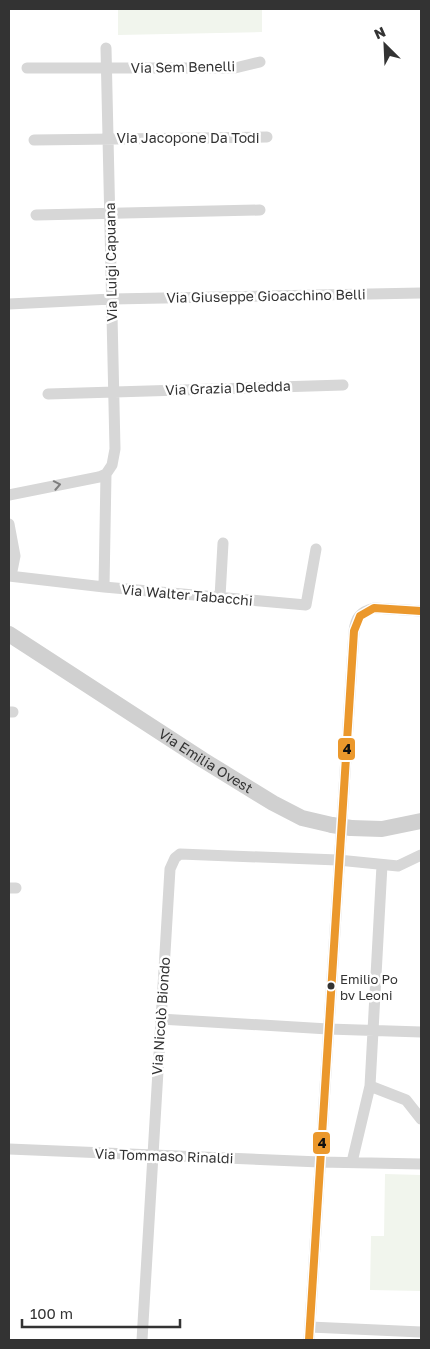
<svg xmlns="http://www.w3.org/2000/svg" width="430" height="1349" viewBox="0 0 430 1349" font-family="'Golos Text',sans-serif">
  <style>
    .green { fill: #f1f5ed }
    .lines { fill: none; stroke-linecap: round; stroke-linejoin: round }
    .street { stroke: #d7d7d7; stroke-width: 11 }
    .secondary { stroke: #d0d0d0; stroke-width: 16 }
    .secondary-bridge { stroke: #d0d0d0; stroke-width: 16 }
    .bus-1-casing { stroke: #fff; stroke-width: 11 }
    .bus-1 { stroke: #eb982c; stroke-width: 8 }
    .oneway { stroke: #7d7d7d }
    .bus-dot { fill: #333; stroke: #fff; stroke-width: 2 }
    .labels { text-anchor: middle; stroke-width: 5; stroke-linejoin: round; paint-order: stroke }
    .bus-label { font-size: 13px; fill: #333; stroke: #fff; text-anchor: start }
    .street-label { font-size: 14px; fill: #333; stroke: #fff }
    .line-badge { stroke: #fff; stroke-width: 2 }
    .pale-badge-label { font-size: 14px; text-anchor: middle; font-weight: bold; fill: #111 }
  </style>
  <rect width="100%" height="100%" fill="#fff"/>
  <path class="green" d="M 118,9 L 262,9 L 262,32 L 118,35 Z
    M 385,1174 L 421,1175 L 421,1291 L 370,1290 L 371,1236 L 384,1236 Z"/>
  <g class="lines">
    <path class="street" d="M 106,48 L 115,449 L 112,465 L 106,474
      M 27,68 L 235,68 L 260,62
      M 34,140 L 267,137
      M 36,215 L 260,210
      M 9,304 L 112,299 L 421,293
      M 48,394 L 343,385
      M 9,495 L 99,477 L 106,474 L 104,587
      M 9,524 L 15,556 L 11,576
      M 9,576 L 104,587 L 306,605 L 316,549
      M 220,597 L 223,543
      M 9,712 L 13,712
      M 9,888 L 16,888
      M 160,1019 L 328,1029 L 421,1032
      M 370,1086 L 406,1100 L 421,1119
      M 9,1149 L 320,1162 L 421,1164
      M 352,1162 L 370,1086 L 382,865
      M 310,1327 L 421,1332
      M 142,1340 L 170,869 L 175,858 L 180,854 L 338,860 L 398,866 L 421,855
      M 309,1340 L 354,631 C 356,617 360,612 374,608 L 421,611"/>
    <g class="secondary">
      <path id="s1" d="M 9,634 L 203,760 L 273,803 L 302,818 L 332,825"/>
      <path d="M 351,828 L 382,829 L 421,821"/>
    </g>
    <path class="secondary-bridge" d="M 332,825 L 351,828"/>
    <defs>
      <path id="bus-1" d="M 309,1340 L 354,631 L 360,616 L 374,608 L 421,611"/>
    </defs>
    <use href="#bus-1" class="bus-1-casing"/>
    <use href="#bus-1" class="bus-1"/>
  </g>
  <defs><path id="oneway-chevron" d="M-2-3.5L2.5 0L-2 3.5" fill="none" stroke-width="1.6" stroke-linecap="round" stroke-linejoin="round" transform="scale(1.25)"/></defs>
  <use class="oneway" href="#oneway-chevron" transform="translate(57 485) rotate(-11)"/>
  <circle class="bus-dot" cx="331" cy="986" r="4.5"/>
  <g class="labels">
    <g class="bus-label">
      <text x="340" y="984">Emilio Po<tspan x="340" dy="16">bv Leoni</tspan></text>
    </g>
    <g class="street-label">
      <text transform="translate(183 67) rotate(-1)" y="5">Via Sem Benelli</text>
      <text x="188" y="143">Via Jacopone Da Todi</text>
      <text transform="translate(111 262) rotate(-91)" y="5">Via Luigi Capuana</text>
      <text transform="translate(266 296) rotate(-1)" y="5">Via Giuseppe Gioacchino Belli</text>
      <text transform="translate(228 388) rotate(-2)" y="5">Via Grazia Deledda</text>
      <text transform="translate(187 595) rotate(5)" y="5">Via Walter Tabacchi</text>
      <text dy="5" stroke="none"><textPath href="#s1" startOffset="234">Via Emilia Ovest</textPath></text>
      <text transform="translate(161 1016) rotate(-86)" y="5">Via Nicolò Biondo</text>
      <text transform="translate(164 1156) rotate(2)" y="5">Via Tommaso Rinaldi</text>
    </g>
  </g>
  <g class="line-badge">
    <rect x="337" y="737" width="19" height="24" rx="5" fill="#eb982c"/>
    <rect x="312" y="1131" width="19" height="24" rx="5" fill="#eb982c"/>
  </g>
  <g class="pale-badge-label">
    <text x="347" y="754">4</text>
    <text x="322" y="1148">4</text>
  </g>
  <rect width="430" height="1349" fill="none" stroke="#333333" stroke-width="20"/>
  <g transform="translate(385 45) rotate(336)" stroke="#ffffff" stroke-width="4" paint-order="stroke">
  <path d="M0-4L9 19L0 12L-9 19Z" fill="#333333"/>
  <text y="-8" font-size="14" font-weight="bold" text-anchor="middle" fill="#333333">N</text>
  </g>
  <path d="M22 1319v8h158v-8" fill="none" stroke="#333333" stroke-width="2.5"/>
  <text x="30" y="1319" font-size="15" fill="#333333" stroke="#ffffff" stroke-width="4" paint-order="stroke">100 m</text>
</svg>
